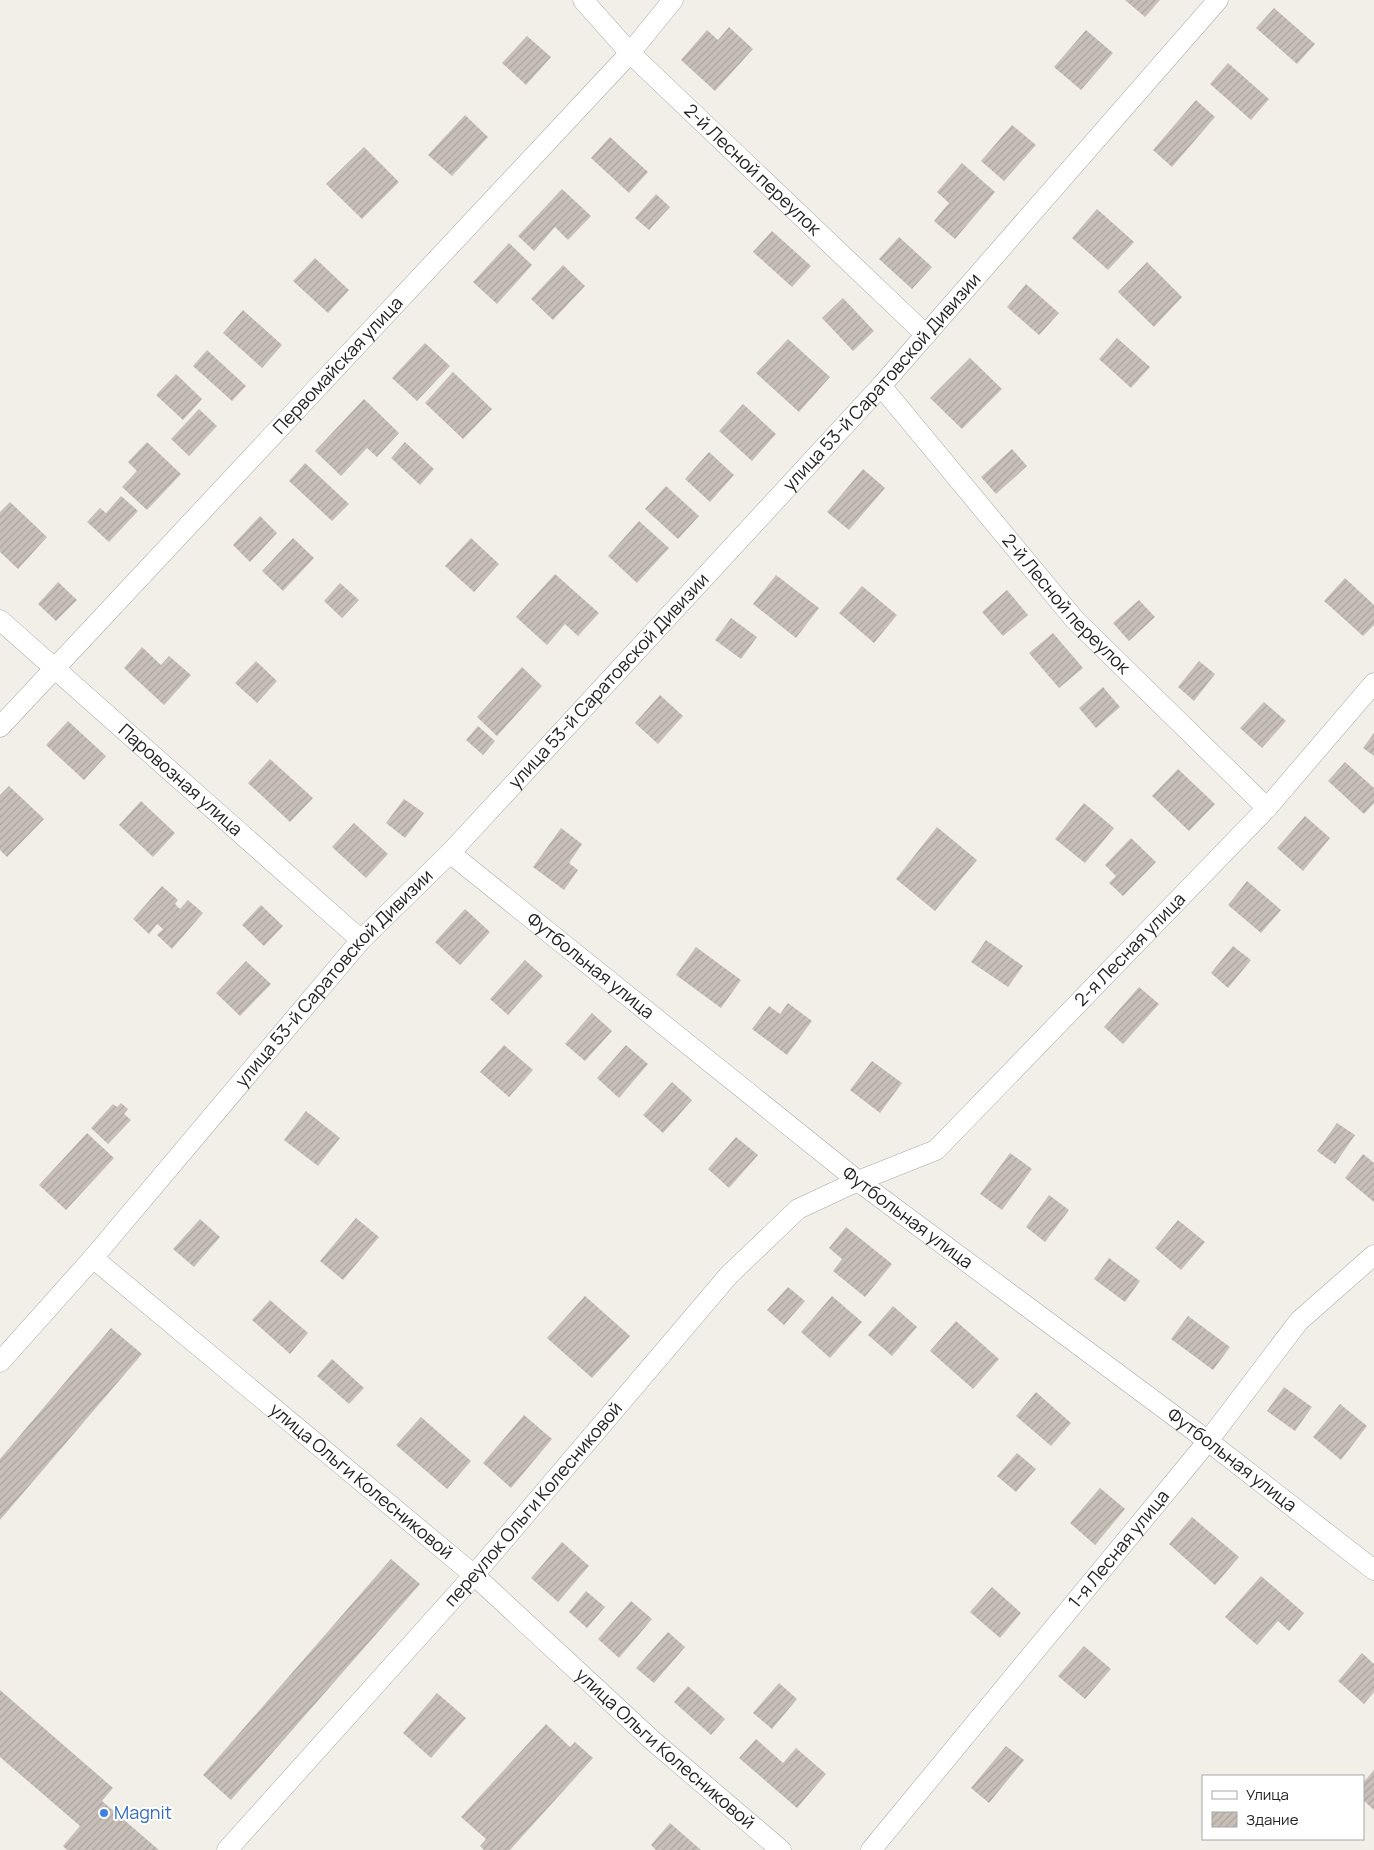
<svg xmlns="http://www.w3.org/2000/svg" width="1374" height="1850" viewBox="0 0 1374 1850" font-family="Manrope,sans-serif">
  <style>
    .building { fill: url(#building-hatch) }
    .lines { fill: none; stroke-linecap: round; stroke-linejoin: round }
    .minor-casing { stroke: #a9a9a9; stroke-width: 21 }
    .minor { stroke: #fff; stroke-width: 20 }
    .shop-dot { fill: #3f7fe0; stroke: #fff; stroke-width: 2 }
    .labels { text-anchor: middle; stroke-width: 4; stroke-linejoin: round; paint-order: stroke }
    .street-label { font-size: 18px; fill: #222; stroke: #fff }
    .shop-label { font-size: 18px; fill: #366cbe; stroke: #fff; text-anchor: start }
  </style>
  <defs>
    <pattern id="building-hatch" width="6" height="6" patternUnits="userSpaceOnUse" patternTransform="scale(1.25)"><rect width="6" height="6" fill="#c7bfb8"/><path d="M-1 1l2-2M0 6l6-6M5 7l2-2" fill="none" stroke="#aba49e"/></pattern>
  </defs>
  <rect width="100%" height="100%" fill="#f2efe9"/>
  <path class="building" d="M 1125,0 L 1160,0 L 1145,17 Z
    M 1274,8 L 1315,44 L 1297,64 L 1256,28 Z
    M 729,27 L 753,49 L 715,91 L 681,60 L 707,30 L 718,40 Z
    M 1086,30 L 1113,53 L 1081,90 L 1054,67 Z
    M 527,36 L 551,57 L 526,85 L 502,63 Z
    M 1228,63 L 1269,99 L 1251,120 L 1210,84 Z
    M 1196,100 L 1215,117 L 1172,167 L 1153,150 Z
    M 465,115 L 488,137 L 452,176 L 428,155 Z
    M 1012,125 L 1036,145 L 1004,181 L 981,161 Z
    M 610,137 L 648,172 L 629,193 L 591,158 Z
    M 364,147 L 399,182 L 362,219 L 326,184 Z
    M 962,163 L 995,192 L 955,239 L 934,221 L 949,203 L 937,192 Z
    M 562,189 L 591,216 L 568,240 L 555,227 L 534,251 L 518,236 Z
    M 656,194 L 670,207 L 649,230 L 635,218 Z
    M 1097,209 L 1134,242 L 1108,270 L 1072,238 Z
    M 772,231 L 811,266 L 792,287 L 753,252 Z
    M 899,237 L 932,267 L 912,289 L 879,259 Z
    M 509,243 L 532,265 L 497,304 L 473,282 Z
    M 315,258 L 349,290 L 328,313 L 293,281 Z
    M 1147,262 L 1182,297 L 1154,327 L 1118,292 Z
    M 563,265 L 585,286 L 553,320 L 531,299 Z
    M 1026,284 L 1059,313 L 1039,335 L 1007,307 Z
    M 843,298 L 874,331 L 853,351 L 822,318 Z
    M 243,310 L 282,345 L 262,368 L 223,333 Z
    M 1117,338 L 1150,367 L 1131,388 L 1099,359 Z
    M 788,339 L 830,377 L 799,412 L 756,373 Z
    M 425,343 L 450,366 L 417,401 L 392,378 Z
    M 207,350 L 246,386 L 232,401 L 193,366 Z
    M 970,358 L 1002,389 L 962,429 L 930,398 Z
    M 453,372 L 492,409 L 463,439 L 425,403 Z
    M 176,374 L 202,399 L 183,420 L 156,395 Z
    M 364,399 L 399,433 L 377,457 L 367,448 L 341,476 L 315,451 Z
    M 743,404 L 776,434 L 752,461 L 719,431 Z
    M 199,409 L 217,426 L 189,456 L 171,439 Z
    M 147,442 L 181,474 L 147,510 L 122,487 L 137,471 L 128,462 Z
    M 405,442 L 434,469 L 420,485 L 391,458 Z
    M 1012,449 L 1027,466 L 996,494 L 981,477 Z
    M 709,452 L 734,475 L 710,502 L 685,479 Z
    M 305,463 L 349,504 L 332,521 L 289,481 Z
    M 863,469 L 885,488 L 849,530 L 827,512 Z
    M 666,486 L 699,516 L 678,539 L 645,509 Z
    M 121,496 L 138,511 L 109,542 L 87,522 L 100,508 L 106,513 Z
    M 10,502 L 47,537 L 18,569 L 0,552 L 0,512 Z
    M 260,516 L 277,533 L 250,562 L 233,545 Z
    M 639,521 L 669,548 L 637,583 L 608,556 Z
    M 293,538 L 314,558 L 283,591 L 262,571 Z
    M 471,538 L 499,564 L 474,592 L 445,566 Z
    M 555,574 L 599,613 L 578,636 L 565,624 L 547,645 L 516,617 Z
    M 776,575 L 819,608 L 796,638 L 753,604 Z
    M 1345,578 L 1374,605 L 1374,625 L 1363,636 L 1324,601 Z
    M 58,582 L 77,600 L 56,621 L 38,604 Z
    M 340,583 L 359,600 L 342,618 L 324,601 Z
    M 862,586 L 897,615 L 874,643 L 839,613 Z
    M 1007,590 L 1028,615 L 1003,636 L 982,612 Z
    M 1139,600 L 1155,617 L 1129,641 L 1113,623 Z
    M 731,618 L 757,637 L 741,659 L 715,640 Z
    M 1053,633 L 1083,668 L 1059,688 L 1029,653 Z
    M 142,647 L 161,665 L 169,656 L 191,675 L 164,705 L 124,668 Z
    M 256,661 L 277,681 L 257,703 L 235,683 Z
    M 1199,661 L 1215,674 L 1194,701 L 1178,687 Z
    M 522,667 L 542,686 L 497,736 L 477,717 Z
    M 1103,687 L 1120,707 L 1096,728 L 1079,708 Z
    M 660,695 L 683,716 L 658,744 L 635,723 Z
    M 1264,702 L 1286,721 L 1262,748 L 1240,728 Z
    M 68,721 L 106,756 L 84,780 L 46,745 Z
    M 478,726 L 495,741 L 483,755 L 466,740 Z
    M 1374,733 L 1374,756 L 1363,748 Z
    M 270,759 L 313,798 L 290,822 L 248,783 Z
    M 1345,762 L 1374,788 L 1374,803 L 1364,814 L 1328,781 Z
    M 1178,769 L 1215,804 L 1189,831 L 1152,796 Z
    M 9,786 L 44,819 L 7,857 L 0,850 L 0,795 Z
    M 404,799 L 424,813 L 405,838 L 386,823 Z
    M 141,801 L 175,833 L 153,857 L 119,825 Z
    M 1084,803 L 1114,828 L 1085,863 L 1055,839 Z
    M 1305,816 L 1330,838 L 1303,871 L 1277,848 Z
    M 354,823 L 388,854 L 366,878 L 332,847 Z
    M 937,827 L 977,860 L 935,911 L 896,879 Z
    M 561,828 L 582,844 L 569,863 L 578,870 L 564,890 L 533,867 Z
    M 1131,838 L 1156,862 L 1123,896 L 1109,883 L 1116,876 L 1105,865 Z
    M 1247,881 L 1281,910 L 1261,933 L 1228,905 Z
    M 162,886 L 178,900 L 175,904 L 180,909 L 188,900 L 203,913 L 172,949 L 157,935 L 163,929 L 157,924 L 149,934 L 133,919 Z
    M 261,905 L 283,926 L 264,946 L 242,925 Z
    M 465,909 L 490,932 L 460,965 L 435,942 Z
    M 986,940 L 1023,966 L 1008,987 L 971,962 Z
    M 1233,946 L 1251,960 L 1228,988 L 1211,973 Z
    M 696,947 L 741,980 L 721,1008 L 676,975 Z
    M 525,960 L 543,976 L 508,1015 L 490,999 Z
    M 246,961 L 271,984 L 240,1016 L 216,993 Z
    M 1139,987 L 1159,1004 L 1123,1044 L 1104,1027 Z
    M 788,1003 L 812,1021 L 787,1055 L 752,1029 L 769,1006 L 780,1014 Z
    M 592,1013 L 612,1031 L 585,1061 L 565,1044 Z
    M 504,1045 L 533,1070 L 509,1097 L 480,1072 Z
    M 626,1045 L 648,1064 L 619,1098 L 597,1078 Z
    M 872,1061 L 902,1083 L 880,1113 L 850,1090 Z
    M 672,1082 L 692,1100 L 663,1133 L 643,1115 Z
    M 121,1103 L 128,1109 L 124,1114 L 131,1120 L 108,1144 L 91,1128 L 113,1104 L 117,1107 Z
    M 306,1111 L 340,1138 L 318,1166 L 284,1140 Z
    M 1337,1123 L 1355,1135 L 1335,1164 L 1317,1151 Z
    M 87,1133 L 114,1158 L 66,1210 L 39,1185 Z
    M 736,1137 L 758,1155 L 729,1188 L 708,1169 Z
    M 1010,1153 L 1032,1169 L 1002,1210 L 980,1194 Z
    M 1363,1154 L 1374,1163 L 1374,1202 L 1345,1178 Z
    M 1049,1195 L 1069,1210 L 1045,1242 L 1026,1227 Z
    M 356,1218 L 379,1237 L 343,1280 L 320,1261 Z
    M 200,1219 L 220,1237 L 194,1267 L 173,1249 Z
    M 1178,1220 L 1205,1242 L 1181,1270 L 1155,1248 Z
    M 846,1227 L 892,1264 L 865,1297 L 833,1271 L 842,1259 L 829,1248 Z
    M 1109,1258 L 1140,1281 L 1125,1302 L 1094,1279 Z
    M 788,1287 L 805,1301 L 784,1325 L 767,1310 Z
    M 585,1296 L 630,1336 L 592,1378 L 547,1338 Z
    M 832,1296 L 862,1322 L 830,1358 L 801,1332 Z
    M 270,1300 L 308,1333 L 290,1354 L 252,1320 Z
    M 893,1306 L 917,1327 L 892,1356 L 868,1335 Z
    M 1188,1316 L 1230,1347 L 1213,1370 L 1171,1339 Z
    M 956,1321 L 999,1359 L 973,1389 L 930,1351 Z
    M 111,1328 L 142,1354 L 0,1520 L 0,1459 Z
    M 332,1359 L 364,1388 L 349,1404 L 317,1376 Z
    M 1284,1387 L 1312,1407 L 1295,1431 L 1267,1411 Z
    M 1036,1392 L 1071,1423 L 1051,1446 L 1016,1416 Z
    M 1340,1404 L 1367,1426 L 1341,1460 L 1313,1437 Z
    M 524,1415 L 552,1439 L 511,1488 L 483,1463 Z
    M 421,1417 L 471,1461 L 447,1489 L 396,1445 Z
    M 1017,1453 L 1036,1469 L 1016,1492 L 997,1476 Z
    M 1100,1488 L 1125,1509 L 1095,1545 L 1070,1523 Z
    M 1192,1517 L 1239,1557 L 1215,1585 L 1169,1544 Z
    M 562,1542 L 589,1566 L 558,1602 L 531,1578 Z
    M 391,1559 L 420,1584 L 231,1800 L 203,1775 Z
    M 1261,1576 L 1304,1613 L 1289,1631 L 1278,1621 L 1257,1645 L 1225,1617 Z
    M 992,1587 L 1021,1613 L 1000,1638 L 970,1612 Z
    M 586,1591 L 605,1607 L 587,1628 L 569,1612 Z
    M 631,1601 L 652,1619 L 619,1658 L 598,1639 Z
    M 668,1632 L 685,1647 L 654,1683 L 636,1668 Z
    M 1084,1646 L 1111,1669 L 1085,1699 L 1058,1676 Z
    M 1362,1653 L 1374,1664 L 1374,1692 L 1364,1704 L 1338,1681 Z
    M 779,1683 L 797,1699 L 772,1729 L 753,1713 Z
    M 688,1686 L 725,1719 L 711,1735 L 674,1702 Z
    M 0,1690 L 113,1788 L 102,1801 L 159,1850 L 67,1850 L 63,1846 L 80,1826 L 0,1757 Z
    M 437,1693 L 466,1718 L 431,1758 L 403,1733 Z
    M 546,1724 L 570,1747 L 575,1742 L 593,1758 L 510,1850 L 484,1850 L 480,1846 L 486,1839 L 461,1817 Z
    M 756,1739 L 783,1763 L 796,1748 L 826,1774 L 797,1808 L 739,1758 Z
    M 1006,1746 L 1024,1760 L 989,1803 L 971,1788 Z
    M 1374,1770 L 1374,1810 L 1363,1800 L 1363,1783 Z
    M 670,1823 L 701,1850 L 656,1850 L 651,1845 Z"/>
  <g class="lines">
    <defs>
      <g id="minor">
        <path id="s1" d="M 583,0 L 630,53 L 926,335"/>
        <path id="s2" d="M 881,386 L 1075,620 L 1267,808"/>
        <path id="s3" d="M 0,620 L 361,940"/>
        <path id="s4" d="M 0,727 L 630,53 L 673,0"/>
        <path id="s5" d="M 450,853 L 858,1181 L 1208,1441 L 1374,1570"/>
        <path id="s6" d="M 93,1258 L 474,1575 L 653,1741 L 781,1850"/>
        <path id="s7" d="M 0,1362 L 93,1258 L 361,940 L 450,853 L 881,386 L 1218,0"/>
        <path id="s8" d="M 227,1850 L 474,1575 L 729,1275 L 798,1209 L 858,1181 L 936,1150 L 1267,808 L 1374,683"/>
        <path id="s9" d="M 871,1850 L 1208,1441 L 1299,1321 L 1374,1255"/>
      </g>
    </defs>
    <use href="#minor" class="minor-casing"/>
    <use href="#minor" class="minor"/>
  </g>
  <circle class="shop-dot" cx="104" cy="1813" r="5"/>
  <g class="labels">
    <g class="street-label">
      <text dy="6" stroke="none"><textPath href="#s1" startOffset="240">2-й Лесной переулок</textPath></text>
      <text dy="6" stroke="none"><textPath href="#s4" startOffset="495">Первомайская улица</textPath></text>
      <text dy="6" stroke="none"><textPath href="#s7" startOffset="1319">улица 53-й Саратовской Дивизии</textPath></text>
      <text dy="6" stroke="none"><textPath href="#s2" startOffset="286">2-й Лесной переулок</textPath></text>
      <text dy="6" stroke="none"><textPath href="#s7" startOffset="914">улица 53-й Саратовской Дивизии</textPath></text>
      <text dy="6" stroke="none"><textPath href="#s3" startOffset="241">Паровозная улица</textPath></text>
      <text dy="6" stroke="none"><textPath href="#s8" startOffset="1288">2-я Лесная улица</textPath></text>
      <text dy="6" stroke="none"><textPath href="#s5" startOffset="180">Футбольная улица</textPath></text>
      <text dy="6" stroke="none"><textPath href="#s7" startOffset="509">улица 53-й Саратовской Дивизии</textPath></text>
      <text dy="6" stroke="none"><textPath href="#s5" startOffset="585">Футбольная улица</textPath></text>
      <text dy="6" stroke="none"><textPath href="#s5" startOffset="990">Футбольная улица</textPath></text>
      <text dy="6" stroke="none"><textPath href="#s6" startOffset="349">улица Ольги Колесниковой</textPath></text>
      <text dy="6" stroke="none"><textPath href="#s8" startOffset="462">переулок Ольги Колесниковой</textPath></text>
      <text dy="6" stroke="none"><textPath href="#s9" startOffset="390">1-я Лесная улица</textPath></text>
      <text dy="6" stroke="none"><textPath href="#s6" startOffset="754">улица Ольги Колесниковой</textPath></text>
    </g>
    <g class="shop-label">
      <text x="114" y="1819">Magnit</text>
    </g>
  </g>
  <rect x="1202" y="1775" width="162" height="65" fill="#ffffff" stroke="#a7a7a7"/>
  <rect x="1212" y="1791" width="25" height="8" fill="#ffffff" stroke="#a7a7a7"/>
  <text x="1246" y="1800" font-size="15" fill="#222222">Улица</text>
  <rect x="1212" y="1812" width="25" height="15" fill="url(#building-hatch)" stroke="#a7a7a7"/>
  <text x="1246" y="1825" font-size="15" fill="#222222">Здание</text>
</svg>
